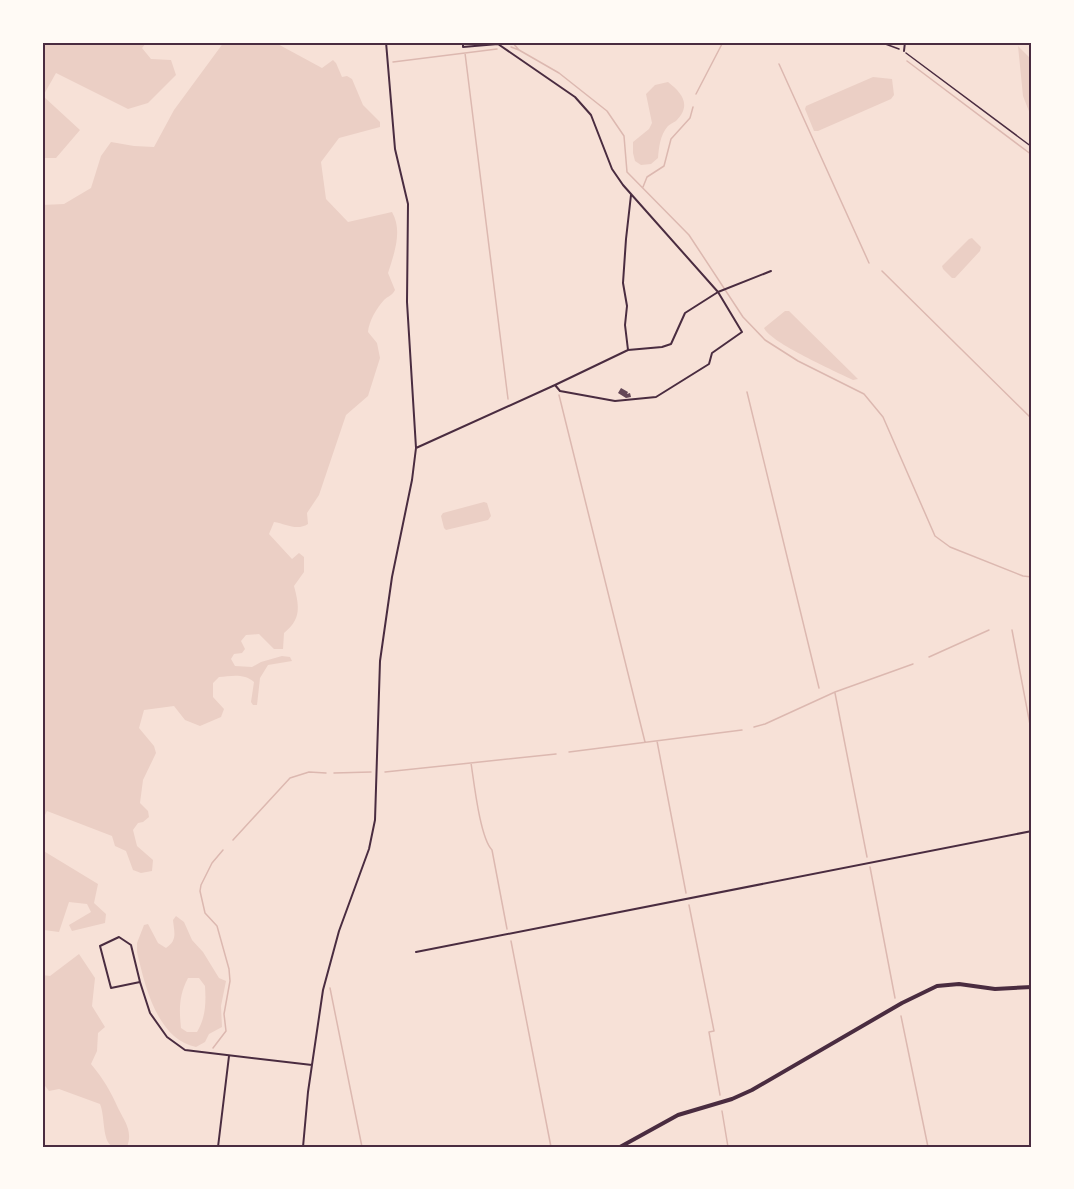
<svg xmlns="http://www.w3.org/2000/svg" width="1074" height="1189" viewBox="0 0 1074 1189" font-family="'Varela Round',sans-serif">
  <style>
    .green { fill: #ebcfc5; fill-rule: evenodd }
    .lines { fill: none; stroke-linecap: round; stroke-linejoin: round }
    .stream { stroke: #dcb8b0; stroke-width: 1.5 }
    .building { fill: #644757 }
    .path { stroke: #4a2c40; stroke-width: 1.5 }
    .minor { stroke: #4a2c40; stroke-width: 2 }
    .secondary { stroke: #4a2c40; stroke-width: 4 }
    .neatline { fill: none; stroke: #4a2c40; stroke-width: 2 }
  </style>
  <rect width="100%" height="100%" fill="#f7e1d7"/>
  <path class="green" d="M 42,42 L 147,42 L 142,48 L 151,59 L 171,60 L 176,75 L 148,103 L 128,109 L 56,73 L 43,96 L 80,130 L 56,158 L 42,158 Z
    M 224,42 L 274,42 L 322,68 L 333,60 L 336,63 L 342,77 L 347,76 L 352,79 L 363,105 L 380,122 L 380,127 L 339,138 L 321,162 L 326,199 L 348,222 L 392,212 C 403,231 394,254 388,273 L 395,290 C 392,296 388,296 384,300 C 376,309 369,321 368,332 L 377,343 L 380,358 L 368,396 L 346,415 L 319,495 L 307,513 L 308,524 C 297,531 286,524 274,522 L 269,534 L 292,559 L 299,553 L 304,557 L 304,572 L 294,586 C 299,605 302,619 284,633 L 283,649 L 274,649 L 259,634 L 246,635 L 241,641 L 245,649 L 242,653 L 234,654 L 231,659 L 235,666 L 252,667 L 261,662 L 282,656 L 290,657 L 292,661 L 268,665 L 260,678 L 257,705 L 253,705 L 251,702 L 254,682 C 244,673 231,676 219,677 L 213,683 L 213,697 L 224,709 L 221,717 L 200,726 L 185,720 L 174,706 L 144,710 L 139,728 L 154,746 L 156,753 L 143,780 L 140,803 L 148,811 L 149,817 L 143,822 L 138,823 L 133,830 L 137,846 L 153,860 L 152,871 L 141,873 L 133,870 L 126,851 L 115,846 L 112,836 L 47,811 L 42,821 L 42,205 L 64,204 L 91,188 L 101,156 L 111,142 L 134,146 L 154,147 L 174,110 Z
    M 1018,46 L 1032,60 L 1032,119 L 1023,96 Z
    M 873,77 L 892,79 L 894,95 L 891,99 L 818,131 L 814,131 L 805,109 L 806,106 Z
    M 668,82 C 682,93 692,105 676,121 C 673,123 670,124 668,126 C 660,135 659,147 658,158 L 651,164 L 641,165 L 635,161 L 633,153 L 633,142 L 649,129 L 652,123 L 646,94 L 655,85 Z
    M 972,238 L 981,247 L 980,251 L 955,278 L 952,278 L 943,269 L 942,266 L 969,239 Z
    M 785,311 L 789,311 L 858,379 L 853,380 C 835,371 771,343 764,328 Z
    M 484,502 L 487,503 L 491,516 L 488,520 L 446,530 L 444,528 L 441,516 L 443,513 Z
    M 42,850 L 98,884 L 94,903 L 106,914 L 105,923 L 72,931 L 69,925 L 91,912 L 87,904 L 69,902 L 59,932 L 44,930 L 42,931 Z
    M 176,916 L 184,922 L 192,940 L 203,952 L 219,978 L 226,981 L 221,1006 L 222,1027 L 209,1034 L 205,1042 L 196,1047 C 157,1039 145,986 137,952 L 137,943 L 144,925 L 148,924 L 158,943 L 166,948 C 178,940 174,932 173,920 ZM 188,978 L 199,978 L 205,986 C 206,1002 206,1017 197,1032 L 187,1032 L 181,1028 C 179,1009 179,995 188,978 Z
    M 79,954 L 95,978 L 92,1006 L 105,1027 L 98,1033 L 97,1051 L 91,1064 C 104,1080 110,1090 118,1108 C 125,1122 133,1131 127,1147 C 123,1147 116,1148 112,1146 C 102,1141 105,1115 100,1104 L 59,1089 L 49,1091 L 42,1082 L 42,975 L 50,976 Z"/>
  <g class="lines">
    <path class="stream" d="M 512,42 L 519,50 L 559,73 L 607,111 L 624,136 L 627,172 L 689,235 L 743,317 L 765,340 L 798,361 L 864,394 L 883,417 L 935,536 L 950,547 L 1023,576 L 1032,577
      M 511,47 L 519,50
      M 465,53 L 508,399
      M 907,61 L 1032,155
      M 393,62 L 497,49
      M 779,64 L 869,263
      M 696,94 L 723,42
      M 643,187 L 647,177 L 664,166 L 671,139 L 690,118 L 693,107
      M 882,271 L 1032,419
      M 747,392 L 819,688
      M 559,395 L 645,742
      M 1012,630 L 1032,735
      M 929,657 L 989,630
      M 835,693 L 867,857
      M 754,727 L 765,724 L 835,692 L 913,664
      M 657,741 L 686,893
      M 569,752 L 742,730
      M 471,763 C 474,782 480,838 492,850 L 507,929
      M 385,772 L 556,754
      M 334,773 L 371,772
      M 233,840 L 290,778 L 309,772 L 326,773
      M 870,867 L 895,998
      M 689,905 L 714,1031 L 709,1032 L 720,1095
      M 511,941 L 551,1147
      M 330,988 L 362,1147
      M 901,1016 L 928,1147
      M 213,1048 L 226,1031 L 224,1014 L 230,981 L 229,969 L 217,926 L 205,913 L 200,891 L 201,885 L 212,863 L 223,850
      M 722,1111 L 728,1147"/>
  </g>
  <path class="building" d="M 621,388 L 628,392 L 627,394 L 630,393 L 631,397 L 626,398 L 618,393 Z"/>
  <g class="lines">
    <path class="path" d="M 880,42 L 899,49
      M 906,53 L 1032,147"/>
    <path class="minor" d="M 904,51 L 905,42
      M 628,350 L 625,325 L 627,306 L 623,283 L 626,239 L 631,195
      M 555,385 L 628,350 L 662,347 L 671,344 L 685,313 L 718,292 L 771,271
      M 416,448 L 555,385 L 560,391 L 615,401 L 656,397 L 709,364 L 712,353 L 742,332 L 718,292 L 623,185 L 612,169 L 591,115 L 575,97 L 498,44 L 463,47 L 463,42
      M 416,952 L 1032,831
      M 140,982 L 111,988 L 100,946 L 119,937 L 131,945 L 140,982 L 150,1013 L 167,1037 L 185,1050 L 312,1065
      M 218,1147 L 229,1056
      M 303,1147 L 308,1092 L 323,990 L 339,931 L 369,849 L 375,820 L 380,661 L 392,577 L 412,480 L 416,448 L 407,302 L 408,204 L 395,149 L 386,42"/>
    <path class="secondary" d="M 620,1147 L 678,1115 L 732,1099 L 752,1090 L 902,1003 L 937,986 L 959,984 L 995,989 L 1032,987"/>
  </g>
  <rect width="1074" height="1189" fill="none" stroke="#fffaf5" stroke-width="87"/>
  <rect x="44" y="44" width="986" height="1102" class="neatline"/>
</svg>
